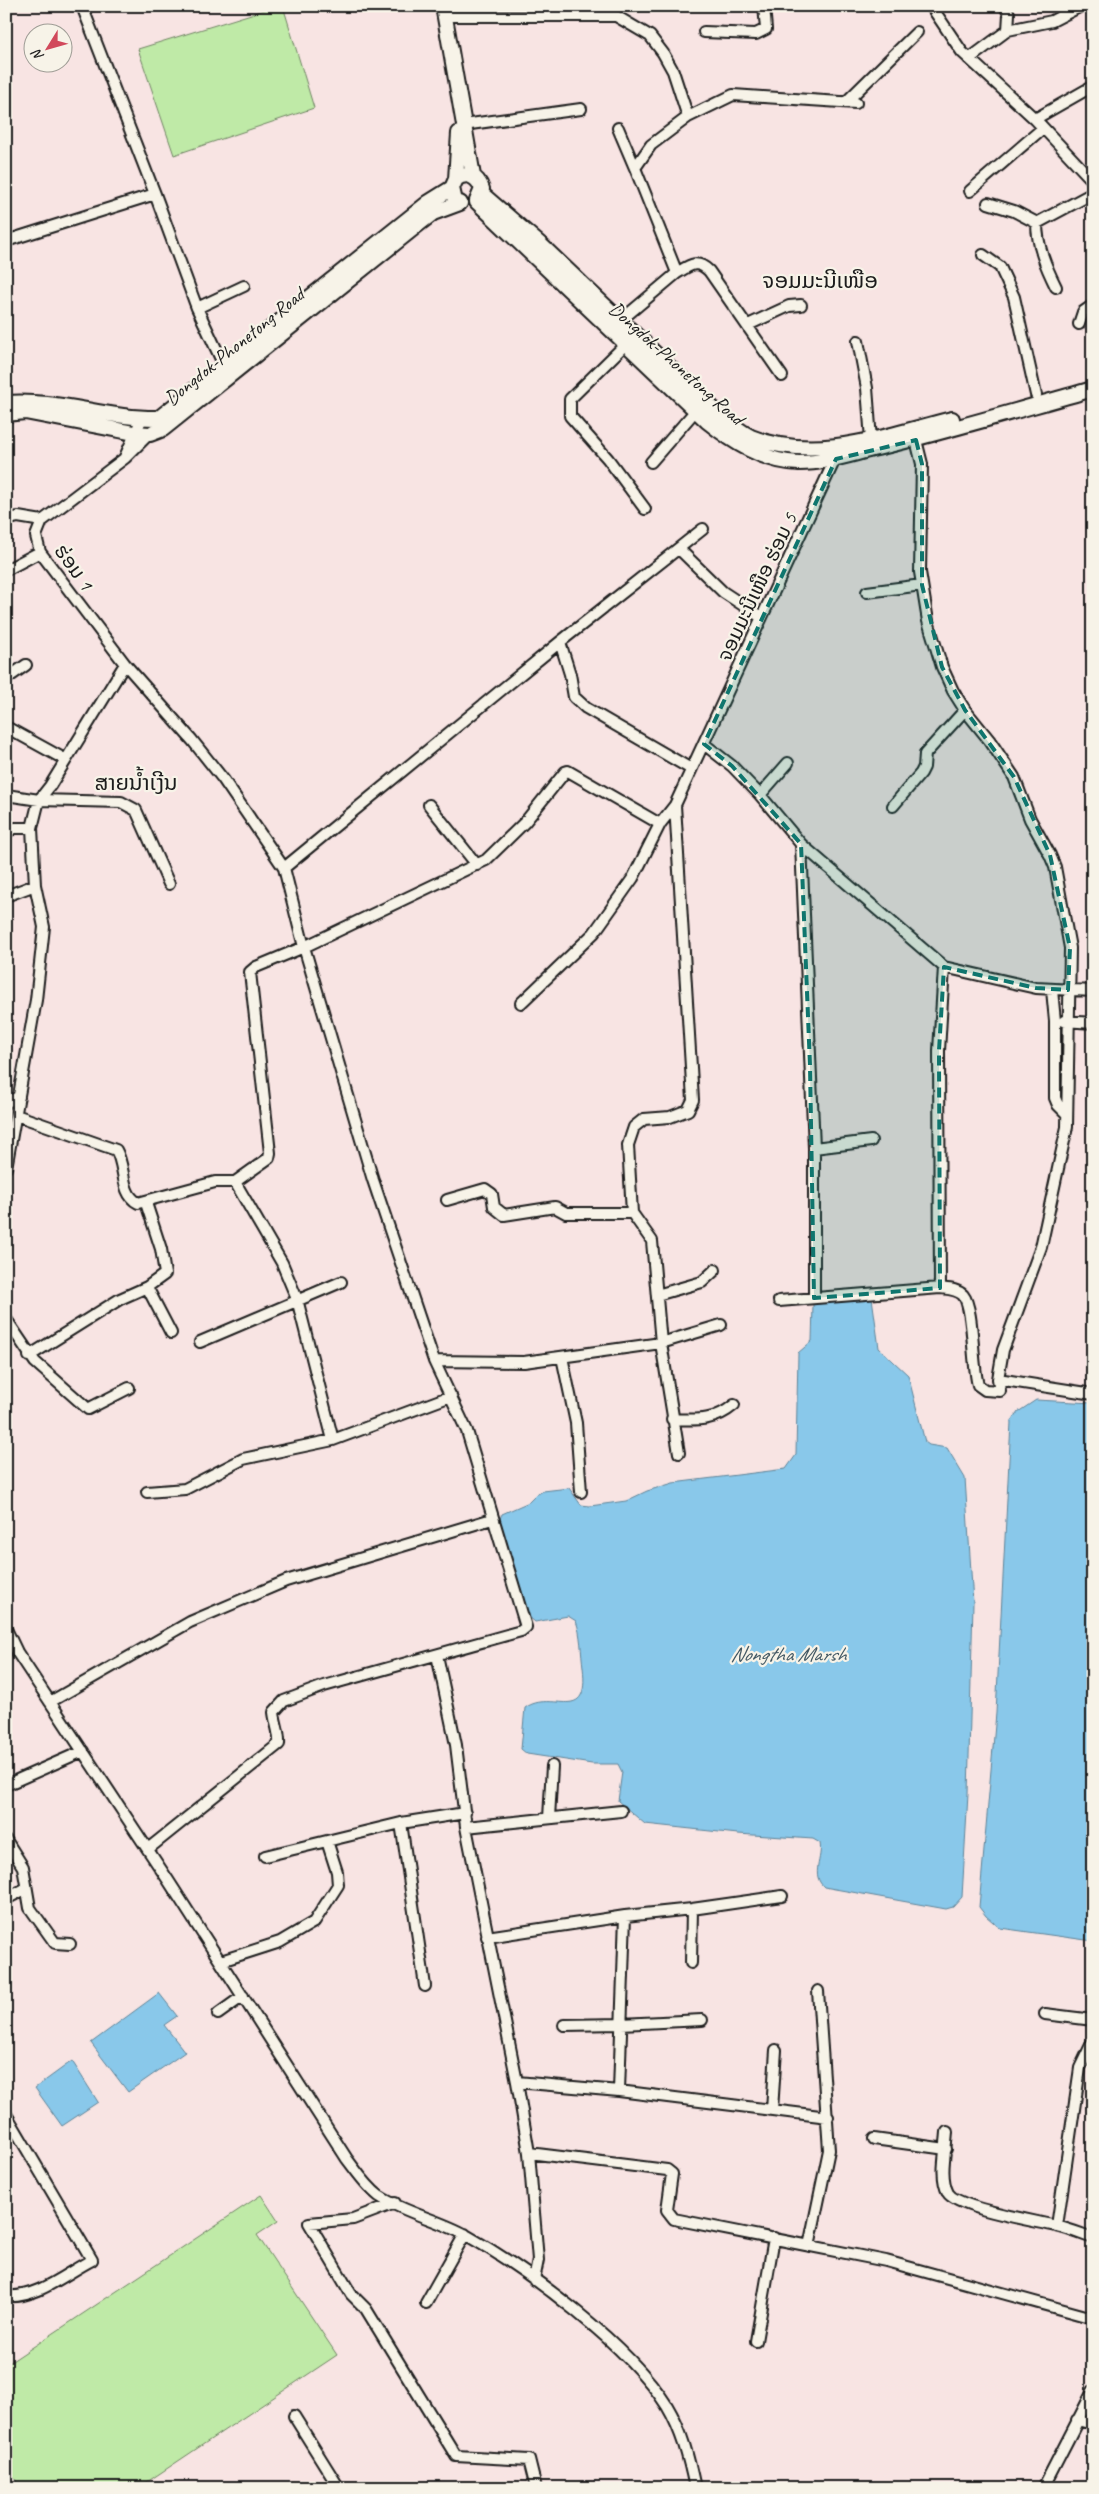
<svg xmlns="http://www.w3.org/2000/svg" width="1099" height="2494" viewBox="0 0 1099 2494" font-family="Caveat,'Noto Sans Lao',sans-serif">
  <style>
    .green { fill: #bfeaa7; stroke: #6e8362 }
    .water { fill: #89c8ea; stroke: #5d8398 }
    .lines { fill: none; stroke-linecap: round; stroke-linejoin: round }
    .minor-casing { stroke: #1c1c1c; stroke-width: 14 }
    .major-casing { stroke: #1c1c1c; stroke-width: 18 }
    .minor { stroke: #f7f3e8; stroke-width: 10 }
    .major { stroke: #f7f3e8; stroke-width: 14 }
    .marked { fill: #0f766e; fill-opacity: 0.2; stroke: #0f766e; stroke-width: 4; stroke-dasharray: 10 6; stroke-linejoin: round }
    .labels { text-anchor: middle; stroke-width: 4.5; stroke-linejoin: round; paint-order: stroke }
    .street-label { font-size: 20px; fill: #1c1c1c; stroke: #f7f3e8 }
    .water-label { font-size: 21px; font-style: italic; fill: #425864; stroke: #f7f3e8 }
    .quarter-label { font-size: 22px; fill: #1c1c1c; stroke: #f7f3e8 }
  </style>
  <rect width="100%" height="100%" fill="#f8e4e3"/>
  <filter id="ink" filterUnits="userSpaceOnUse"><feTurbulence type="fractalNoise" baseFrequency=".02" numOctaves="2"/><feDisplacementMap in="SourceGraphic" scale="10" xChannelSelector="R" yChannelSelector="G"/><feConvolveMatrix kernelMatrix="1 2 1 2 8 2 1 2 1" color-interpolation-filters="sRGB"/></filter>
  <g filter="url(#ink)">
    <path class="green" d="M 277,6 L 283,6 L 314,108 L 174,155 L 138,49 Z
      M 261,2195 L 278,2221 L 257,2235 L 337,2355 L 138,2488 L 21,2488 L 6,2466 L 6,2365 Z"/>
    <path class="water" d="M 872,1298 L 879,1348 L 908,1375 L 925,1442 L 929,1445 L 947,1448 L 965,1478 L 973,1603 L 968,1794 L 962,1897 L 953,1907 L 946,1909 L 824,1887 C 810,1874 823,1859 820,1843 L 813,1839 L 738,1834 L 645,1824 L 618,1801 L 622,1772 L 618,1764 L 592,1764 L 527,1754 L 521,1749 L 525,1708 C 552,1688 590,1727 583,1667 C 581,1652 581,1634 576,1621 L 568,1616 L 535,1622 L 529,1617 L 499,1521 L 502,1514 L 529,1502 L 536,1495 L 543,1491 L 569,1488 L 581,1505 L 590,1506 L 626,1501 L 647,1491 L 673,1483 L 786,1469 L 796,1455 L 798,1353 L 812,1341 L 813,1305 L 817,1302 Z
      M 1036,1400 L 1093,1403 L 1093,1941 L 1000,1928 L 986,1916 L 979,1907 L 996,1713 L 1011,1422 L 1018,1412 Z
      M 159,1993 L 177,2016 L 164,2025 L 185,2052 L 128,2092 L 91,2043 Z
      M 72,2061 L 98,2102 L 62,2126 L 35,2088 Z"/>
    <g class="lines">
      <defs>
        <path id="minor" d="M 82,6 L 155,194 L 197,308 L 227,372
          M 931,6 L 962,52 L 1035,119 L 1093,181
          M 1005,6 L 1009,14 L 1008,30
          M 444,16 L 616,16 L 650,36 L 663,53 L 673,71 L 688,117
          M 704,32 L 756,34 L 766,29 L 764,6
          M 969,59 L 1008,30 L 1052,21 L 1081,6
          M 846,102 L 917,32
          M 1035,119 L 1093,86
          M 463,125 L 581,109
          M 618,128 L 635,168
          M 970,191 L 1043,128
          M 988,203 L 1014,211 L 1037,223 L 1093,193
          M 1037,223 C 1037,246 1046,267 1056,287
          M 6,241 L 155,194
          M 983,255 L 1000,267 L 1014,297 L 1036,395
          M 677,273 C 690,265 697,259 709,271 L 782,376
          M 197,308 L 244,286
          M 620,321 L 677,273 L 635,168 L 651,145 L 688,117 L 733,95 L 856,103
          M 1079,324 L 1083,312 L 1093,305
          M 748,325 L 789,306 L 801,305
          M 631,339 L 570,399 L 570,416 L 608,459 L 645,509
          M 858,341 L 867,388 L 871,440
          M 125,457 L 142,418
          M 651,462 L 696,410
          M 6,520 L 18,517 L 42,521
          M 679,549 L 723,592 L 761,617
          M 6,570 L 40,552
          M 867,592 L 922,585
          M 560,642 L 570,674 L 574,697 L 586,708 L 691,769
          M 6,679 L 26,665
          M 6,727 L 66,760
          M 704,744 L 732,766 L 760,795 L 801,844 L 944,967 L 1036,988 L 1093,991
          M 6,795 L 39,800 L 121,802 L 136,810 L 169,884
          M 760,795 L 788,763
          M 429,805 L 477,865
          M 675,805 L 693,1100 L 688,1110 L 670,1117 L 644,1119 L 634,1127 L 628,1145 L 632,1213 L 652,1241 L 661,1343 L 679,1453
          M 893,806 L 921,773 L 924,767 L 925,754 L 965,710
          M 6,832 L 15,828 L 32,828
          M 801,844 L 814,1148 L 814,1298
          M 284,868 L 560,642 L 703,529
          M 6,896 L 35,885
          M 1052,990 L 1055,1021 L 1055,1098 L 1058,1105 L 1066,1113
          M 521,1003 L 594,933 L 633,878 L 660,824 L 675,805 L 837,455
          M 1064,1021 L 1093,1023
          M 6,1102 L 19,1097
          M 16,1115 L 116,1150 C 126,1167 120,1193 138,1203 L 215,1182 L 235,1182 L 269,1158 L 270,1153 L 250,972 L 256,967 L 304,947 L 486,860 L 525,822 L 565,772 L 568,771 L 660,824
          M 814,1148 L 871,1141
          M 6,1168 L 36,1000 L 44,927 L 35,885 L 32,828 L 39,800 L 50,786 L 125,664
          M 235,1182 L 282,1263 L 297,1299 L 333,1440
          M 447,1200 L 485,1189 L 492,1194 L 494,1207 L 504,1215 L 555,1207 L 566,1213 L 632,1213
          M 147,1287 L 171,1333
          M 940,1288 L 939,1051 L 944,967
          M 657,1295 L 702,1282 L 715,1270
          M 779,1301 L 940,1288 C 948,1289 957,1289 963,1295 C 974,1308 972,1365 978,1385 L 985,1390 L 1000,1391 L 998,1379 L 1003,1350 L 1041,1247 L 1067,1127 L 1070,948 L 1055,867 L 1050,855 L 1030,819 L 1014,777 L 990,741 L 965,710 L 953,691 L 942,667 L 928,621 L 920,572 L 922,464 L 914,432
          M 6,1319 L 35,1362 L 88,1409 L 129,1388
          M 200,1342 L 341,1282
          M 29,1356 L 120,1299 L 147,1287 L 165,1274 L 161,1249 L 146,1203
          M 562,1357 L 576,1423 L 581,1492
          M 434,1361 L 524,1362 L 661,1343 L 721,1325
          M 998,1379 L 1093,1394
          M 672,1419 C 697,1420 714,1422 734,1405
          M 147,1492 L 185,1489 L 243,1459 L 333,1440 L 451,1396
          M 6,1629 L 17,1652 L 168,1880 L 347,2159 C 357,2172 366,2186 379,2196 C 405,2213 439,2220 466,2235 C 528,2270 629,2345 667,2406 C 682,2431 689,2459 695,2488
          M 437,1655 L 456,1745 L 466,1827 L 517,2082 L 529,2153 L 538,2260 L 534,2280
          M 50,1702 L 190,1622 L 286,1581 L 492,1519
          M 6,1785 L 83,1751
          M 549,1818 L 552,1766
          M 401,1823 L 425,1986
          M 466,1827 L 621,1811
          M 6,1840 L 23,1867 L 30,1908 L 55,1943 L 70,1944
          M 148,1849 L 279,1744 C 280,1733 275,1723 274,1712 L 284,1701 L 324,1686 L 521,1631 L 526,1627 L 467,1431 L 434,1361 L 373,1180 L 304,947 L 284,868 L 223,779 L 192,740 L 125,664 L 40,552 L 36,536 L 42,521 L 125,458 L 153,430
          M 265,1856 L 401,1823 L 465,1813
          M 6,1899 L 25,1889
          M 487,1937 L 625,1916 L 692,1909 L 782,1896
          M 221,1961 L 280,1942 L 314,1922 L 338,1885 L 337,1872 L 327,1841
          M 691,1963 L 692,1909
          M 218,2014 L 243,1996
          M 1045,2014 L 1093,2020
          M 564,2025 L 621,2024 L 702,2020
          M 517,2082 L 619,2091 L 828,2117
          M 619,2091 L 625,1916
          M 772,2110 L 776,2050
          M 6,2114 L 92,2260 C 66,2273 37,2299 6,2296
          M 947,2132 C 946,2151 939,2176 948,2193 C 957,2208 1036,2221 1056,2226 C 1069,2229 1081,2234 1093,2238
          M 874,2139 L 946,2149
          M 529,2153 L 667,2170 L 672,2174 L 667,2210 L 674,2219 L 886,2261 L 1093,2318
          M 395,2203 L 353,2219 L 309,2223 L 351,2294 L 366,2309 L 456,2456 L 529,2460 L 536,2488
          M 1057,2226 L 1080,2068 L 1093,2041
          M 809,2246 L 829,2150 L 818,1991
          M 426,2303 L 465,2234
          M 756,2341 L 774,2238
          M 294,2416 L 339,2488
          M 1077,2420 L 1093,2424
          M 1043,2488 L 1093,2391"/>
        <path id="major" d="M 443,6 L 473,176
          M 456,179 C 468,171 478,177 482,189 L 477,201
          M 482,194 L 541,245 L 725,420 C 733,425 742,433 751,437 C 817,463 887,435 952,419
          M 454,197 L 452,188 L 456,179 L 459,133
          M 477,202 L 707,421 C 733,442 764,462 799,463 C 826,463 851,454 877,448 C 949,431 1021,409 1093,389
          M 6,403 C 58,399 107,419 159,418 L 428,203 L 452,188
          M 6,414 L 25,412 L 134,433 L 150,434 L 163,429 L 420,223 L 433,213 L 460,203"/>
      </defs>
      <use href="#minor" class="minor-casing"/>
      <use href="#major" class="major-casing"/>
      <use href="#minor" class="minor"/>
      <use href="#major" class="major"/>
    </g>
  </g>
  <path class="marked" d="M 916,440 L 922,464 L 922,585 L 942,667 L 965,710 L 1014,777 L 1050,855 L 1070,948 L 1068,990 L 1036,988 L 944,967 L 939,1051 L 940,1288 L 814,1298 L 810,1066 L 801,844 L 732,766 L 704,744 L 836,459 Z"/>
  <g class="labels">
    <g class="street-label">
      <text transform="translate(234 346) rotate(-39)" y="7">Dongdok-Phonetong Road</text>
      <text transform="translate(677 363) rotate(42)" y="7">Dongdok-Phonetong Road</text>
      <text transform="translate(74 567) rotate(54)" y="7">ຮ່ອມ 1</text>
      <text transform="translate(757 587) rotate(-65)" y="7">ຈອມມະນີເໜືອ ຮ່ອມ 5</text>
    </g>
    <g class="water-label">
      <text x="788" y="1661">Nongtha Marsh</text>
    </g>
    <g class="quarter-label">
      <text x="820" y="288">ຈອມມະນີເໜືອ</text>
      <text x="136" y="790">ສາຍນ້ຳເງີນ</text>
    </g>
  </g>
  <rect width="1099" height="2494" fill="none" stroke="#f7f3e8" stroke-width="25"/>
  <rect x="12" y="12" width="1074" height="2469" fill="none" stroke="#1c1c1c" stroke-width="2" filter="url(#ink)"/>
  <g transform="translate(48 48) rotate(233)"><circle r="24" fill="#f7f3e8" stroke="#9f9d96"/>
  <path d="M0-4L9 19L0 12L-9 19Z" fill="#d1495b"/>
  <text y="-8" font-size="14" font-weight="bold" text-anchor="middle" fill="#1c1c1c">N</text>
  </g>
</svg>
